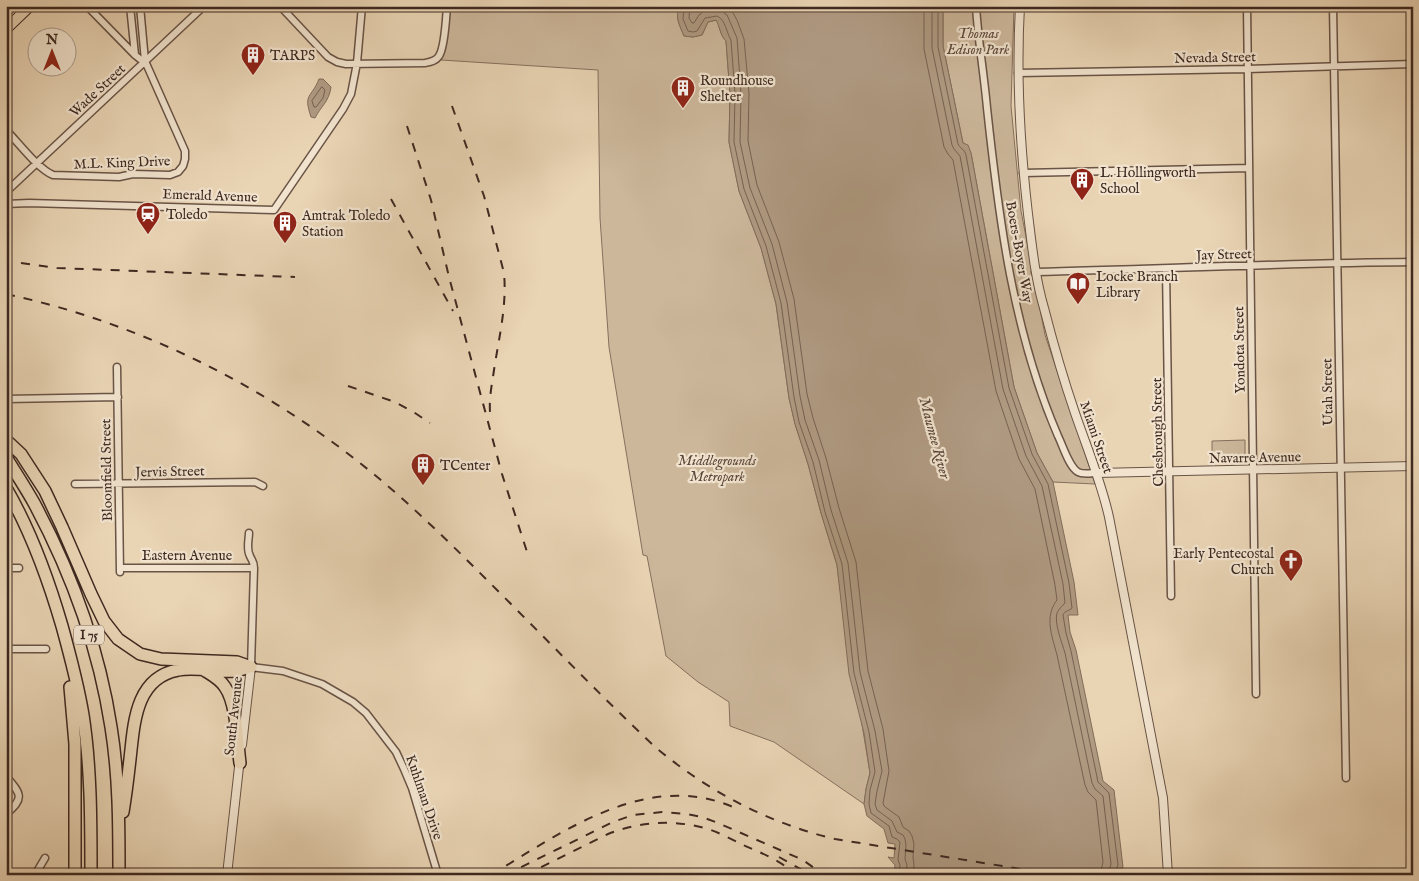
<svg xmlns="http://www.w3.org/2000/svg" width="1419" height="881" viewBox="0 0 1419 881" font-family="'IM FELL English',serif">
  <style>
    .green { fill: #ccb79b; stroke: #85705e }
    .water { fill: #af9a82; stroke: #826d5b }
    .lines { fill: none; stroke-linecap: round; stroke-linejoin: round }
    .shore { stroke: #766252; stroke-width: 1 }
    .minor-casing { stroke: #695446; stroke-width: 9 }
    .tertiary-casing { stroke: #695446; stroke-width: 10 }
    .primary-casing { stroke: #3e2921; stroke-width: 12 }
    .motorway-casing { stroke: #3e2921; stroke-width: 14 }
    .minor { stroke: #f1e3ce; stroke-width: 6 }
    .tertiary { stroke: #f1e3ce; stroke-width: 8 }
    .primary { stroke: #e9d4b4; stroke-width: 10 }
    .motorway { stroke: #e9d4b4; stroke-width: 11 }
    .rail { stroke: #3e2921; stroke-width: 2; stroke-dasharray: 9 9; stroke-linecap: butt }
    .labels { text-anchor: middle; stroke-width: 4.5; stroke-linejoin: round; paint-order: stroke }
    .shield { fill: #f1e3ce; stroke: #746155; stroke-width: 1 }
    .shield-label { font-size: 12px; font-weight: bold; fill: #3e2921 }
    .park-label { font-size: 14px; font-style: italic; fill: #5a4539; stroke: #f1e3ce }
    .poi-label { font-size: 14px; fill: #3e2921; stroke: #f1e3ce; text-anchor: start }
    .street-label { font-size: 14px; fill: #3e2921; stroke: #f1e3ce }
    .water-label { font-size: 15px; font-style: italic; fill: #5a4539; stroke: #f1e3ce }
  </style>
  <rect width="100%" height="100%" fill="#e9d4b4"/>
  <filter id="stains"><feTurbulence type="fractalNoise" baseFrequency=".004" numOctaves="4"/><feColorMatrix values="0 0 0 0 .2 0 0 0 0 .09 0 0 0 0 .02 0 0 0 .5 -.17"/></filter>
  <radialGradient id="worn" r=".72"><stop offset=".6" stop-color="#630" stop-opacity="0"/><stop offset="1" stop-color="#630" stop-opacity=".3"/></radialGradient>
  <path class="green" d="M 446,6 L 680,6 C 674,16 680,26 684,36 L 693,37 L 702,35 L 708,22 L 717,20 C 720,27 720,35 726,41 L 730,94 L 729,142 L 739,191 L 761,248 L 776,304 L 789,398 L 795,424 L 808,464 L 821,513 L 837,565 L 843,610 L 870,773 L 866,789 L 864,804 L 774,742 L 730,726 L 729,702 L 698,682 L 666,656 L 647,556 L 643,555 L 609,347 L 600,218 L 598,70 L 441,60 Z
    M 943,6 L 1014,6 L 1011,106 L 1021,211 L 1045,335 L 1095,484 L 1053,482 L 1037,453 L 1014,387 L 971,153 L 963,143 L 943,46 Z
    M 1245,440 L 1245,460 L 1212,461 L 1212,441 Z"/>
  <path class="water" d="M 680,6 L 943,6 L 943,46 L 963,143 L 968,145 L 971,153 L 1014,387 L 1037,453 L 1053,482 L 1074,582 L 1078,615 L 1068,615 L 1070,632 L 1076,650 L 1103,781 L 1114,790 L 1123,867 L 1118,875 L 894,875 L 895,865 L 888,857 L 894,858 L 895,844 L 888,843 L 884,829 L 867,816 L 864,804 L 866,789 L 870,773 L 864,733 L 849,674 L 837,565 L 821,513 L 808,464 L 795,424 L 789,398 L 776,304 L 761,248 L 739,191 L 729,142 L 730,94 L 726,41 C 720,35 720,27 716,20 L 708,22 L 702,35 L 693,37 L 684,36 C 680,26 674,16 680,6 Z
    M 319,79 L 323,79 L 331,87 C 329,102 321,106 315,118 L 311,117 C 303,93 311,99 319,79 Z"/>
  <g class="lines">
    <path class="shore" d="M 684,6 L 683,19 L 688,31 L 693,32 L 697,31 L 705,18 L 717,16 C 726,20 726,32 731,40 L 735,94 L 734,142 L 744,189 L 766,246 L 781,303 L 794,397 L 799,422 L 813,462 L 825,512 L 842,564 L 854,673 L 869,732 L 875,772 L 870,790 L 869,804 L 871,813 L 889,826 L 892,837 L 897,839 L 900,842 L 898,860 L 900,865 L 899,875
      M 690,6 L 689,18 L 692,23 L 694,23 L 699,15 L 704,11 L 715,9 L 720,10 L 727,15 L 737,38 L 741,94 L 740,142 L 750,188 L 772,244 L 787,302 L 800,396 L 805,420 L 819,460 L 831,510 L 848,563 L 860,672 L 875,731 L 882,771 L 877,791 L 875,804 L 877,810 L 892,821 L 897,832 L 903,835 L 905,839 L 906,845 L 905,859 L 907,865 L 906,875
      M 729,6 L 737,20 L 744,39 L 749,93 L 748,141 L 757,185 L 779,242 L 794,299 L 807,394 L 813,418 L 826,458 L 839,508 L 856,562 L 868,671 L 883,729 L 889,771 L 883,803 L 884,806 L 899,817 L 903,827 L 909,831 L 912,836 L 914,844 L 913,857 L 914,865 L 913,875
      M 924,6 L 924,49 L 944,147 L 948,154 L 953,160 L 996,391 L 1019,459 L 1035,489 L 1055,585 L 1057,600 C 1044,617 1052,636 1057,655 L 1085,785 L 1088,792 L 1096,800 L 1103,862 L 1100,875
      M 932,6 L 932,48 L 952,145 L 954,149 L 960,156 L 1003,389 L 1026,456 L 1042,486 L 1063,584 L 1065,603 C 1062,606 1059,609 1057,613 C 1054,623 1062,643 1065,653 L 1092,783 L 1095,789 L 1103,796 L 1111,864 L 1108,875
      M 938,6 L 938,47 L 958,144 C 960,149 964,148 966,155 L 1009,388 L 1032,454 L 1048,484 L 1069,583 L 1072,608 C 1070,611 1065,610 1063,615 L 1066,633 L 1071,651 L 1098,782 L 1109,793 L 1118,865 L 1114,875
      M 322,87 L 325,90 L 323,98 L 316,107 L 314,107 L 312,101 Z"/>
    <defs>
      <path id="minor" d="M 87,6 L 135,55 L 140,59 L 145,61
        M 130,6 L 135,55
        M 280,6 L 328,57 L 337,62 L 346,64 L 425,63 C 430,62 436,61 439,56 C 445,47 446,18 447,6
        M 976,6 C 978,40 984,74 987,108 C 999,220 1013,332 1058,436 C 1063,446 1069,467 1078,472 C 1083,475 1091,473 1097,473
        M 1247,6 L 1256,694
        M 1333,6 L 1346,778
        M 1018,73 L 1247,69 L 1413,64
        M 6,130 C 18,142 38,169 53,175 L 119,177 L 133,174 L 170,175 L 178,172 L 183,166 L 185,159 L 185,151 L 145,61 L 140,6
        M 1023,173 L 1249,168
        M 6,192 L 204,6
        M 6,204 L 29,203 L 274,210 L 343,109 L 351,94 L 357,63 L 362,6
        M 1166,269 L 1171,596
        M 1035,272 C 1161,269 1287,263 1413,262
        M 117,367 L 120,572
        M 6,399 L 118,397
        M 75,484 L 255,482 L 263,486
        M 249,533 C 249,539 246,549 250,556 C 252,561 254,561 254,568 L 251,667 L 283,671 L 322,684 L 353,702 L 366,713 L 396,752 L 404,769 L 412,788 L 438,875
        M 6,568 L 19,568
        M 120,568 L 254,568
        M 6,649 L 46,649
        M 6,776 C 21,794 25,798 6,814
        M 35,875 L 45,858"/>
      <path id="tertiary" d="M 1020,6 C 1016,76 1020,145 1028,214 C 1032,246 1035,277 1044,308 C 1053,343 1063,378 1075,413 C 1087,448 1101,481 1109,517 L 1163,798 L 1168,875
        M 1097,473 L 1413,466
        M 242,745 L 251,667
        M 227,875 L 240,758"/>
      <path id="primary" d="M 6,29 L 30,6"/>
      <path id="motorway" d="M 6,440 L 21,454 L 45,491 L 62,527 L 91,594 L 104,621 L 118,639 L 140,654 L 161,659 L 237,662 L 251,667
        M 6,457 C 15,472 25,487 34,503 C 71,572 99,649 111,727 C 119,776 119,826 119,875
        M 6,488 C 31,531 48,578 62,626 C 70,655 78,685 83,715 C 91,767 91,822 91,875
        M 204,670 C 212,675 220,679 225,687 C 237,704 237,741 240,763
        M 70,687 L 75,744 L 75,875
        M 123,812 C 126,794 128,777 130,759 C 134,724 135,678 178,670 C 197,666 217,673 236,671 C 240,670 246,668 250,667"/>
    </defs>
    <use href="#minor" class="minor-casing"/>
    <use href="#tertiary" class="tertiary-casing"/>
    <use href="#primary" class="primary-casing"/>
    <use href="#motorway" class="motorway-casing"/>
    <use href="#minor" class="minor"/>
    <use href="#tertiary" class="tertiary"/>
    <use href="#primary" class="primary"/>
    <use href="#motorway" class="motorway"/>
    <path class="rail" d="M 452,106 L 484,196 L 504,273 C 507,306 499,337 494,370 C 492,384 489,398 490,412
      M 407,126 L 431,200 L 449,277 L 502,474 L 528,555
      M 391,199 L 453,311
      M 21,263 L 57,268 L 295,277
      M 6,294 C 145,324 274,390 382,481 C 422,515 459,552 496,589 C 549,642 600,695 654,746 C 707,791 768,823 835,839 L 1058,875
      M 348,386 L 395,402 L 415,413 L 430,423
      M 779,857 L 811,875
      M 491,875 C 562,832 647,770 733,807
      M 505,875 L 613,822 L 633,815 L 662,812 L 687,814 L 702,817 L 718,823 L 803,860 L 824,875
      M 525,875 L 608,834 C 641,821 677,819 711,830 C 722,834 733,840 743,845 C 757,851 772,857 785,866"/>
  </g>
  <defs>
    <symbol id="building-pin" viewBox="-11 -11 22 30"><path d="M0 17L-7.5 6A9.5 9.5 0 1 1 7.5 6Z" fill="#8f2418" stroke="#f1e3ce"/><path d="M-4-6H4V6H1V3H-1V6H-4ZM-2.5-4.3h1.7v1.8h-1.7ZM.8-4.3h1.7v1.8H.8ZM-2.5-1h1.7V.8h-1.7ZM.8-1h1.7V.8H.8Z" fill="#fff"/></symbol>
    <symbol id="station-pin" viewBox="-11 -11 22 30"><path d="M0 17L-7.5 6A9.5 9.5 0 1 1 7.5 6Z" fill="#8f2418" stroke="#f1e3ce"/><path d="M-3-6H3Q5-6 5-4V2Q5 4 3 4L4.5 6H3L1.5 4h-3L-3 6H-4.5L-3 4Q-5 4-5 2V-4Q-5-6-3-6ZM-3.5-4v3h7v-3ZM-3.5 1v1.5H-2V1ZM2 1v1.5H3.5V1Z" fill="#fff"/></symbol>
    <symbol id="library-pin" viewBox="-11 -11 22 30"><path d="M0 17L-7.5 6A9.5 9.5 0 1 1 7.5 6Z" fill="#8f2418" stroke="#f1e3ce"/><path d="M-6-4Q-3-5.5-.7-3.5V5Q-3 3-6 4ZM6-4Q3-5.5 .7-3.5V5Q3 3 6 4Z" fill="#fff"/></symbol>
    <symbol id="church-pin" viewBox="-11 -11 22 30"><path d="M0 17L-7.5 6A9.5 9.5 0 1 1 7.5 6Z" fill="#8f2418" stroke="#f1e3ce"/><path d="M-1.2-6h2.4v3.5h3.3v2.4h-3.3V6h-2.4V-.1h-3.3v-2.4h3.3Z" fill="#fff"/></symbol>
  </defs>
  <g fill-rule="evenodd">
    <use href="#building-pin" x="239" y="41" width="28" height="38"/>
    <use href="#building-pin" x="669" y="74" width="28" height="38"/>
    <use href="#building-pin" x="1068" y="166" width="28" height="38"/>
    <use href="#station-pin" x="134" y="200" width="28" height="38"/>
    <use href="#building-pin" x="271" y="209" width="28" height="38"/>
    <use href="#library-pin" x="1064" y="270" width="28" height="38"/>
    <use href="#building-pin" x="409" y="451" width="28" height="38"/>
    <use href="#church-pin" x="1277" y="547" width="28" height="38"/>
  </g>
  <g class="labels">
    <rect class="shield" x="74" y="625.5" width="30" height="19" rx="4"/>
    <g class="shield-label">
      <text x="89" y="639">I 75</text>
    </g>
    <g class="park-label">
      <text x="978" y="38">Thomas<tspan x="978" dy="16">Edison Park</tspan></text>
      <text x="717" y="465">Middlegrounds<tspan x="717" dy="16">Metropark</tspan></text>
    </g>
    <g class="poi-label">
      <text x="270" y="60">TARPS</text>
      <text x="700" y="85">Roundhouse<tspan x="700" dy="16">Shelter</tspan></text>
      <text x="1100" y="177">L. Hollingworth<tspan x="1100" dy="16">School</tspan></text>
      <text x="166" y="219">Toledo</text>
      <text x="302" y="220">Amtrak Toledo<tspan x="302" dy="16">Station</tspan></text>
      <text x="1096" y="281">Locke Branch<tspan x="1096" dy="16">Library</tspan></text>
      <text x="440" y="470">TCenter</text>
      <text x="1274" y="558" text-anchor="end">Early Pentecostal<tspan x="1274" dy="16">Church</tspan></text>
    </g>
    <g class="street-label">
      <text transform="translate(1215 57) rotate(-1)" y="5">Nevada Street</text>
      <text transform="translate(97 90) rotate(-43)" y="5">Wade Street</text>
      <text transform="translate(122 162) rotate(-2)" y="5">M.L. King Drive</text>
      <text transform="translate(210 195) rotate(2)" y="5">Emerald Avenue</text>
      <text transform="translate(1020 252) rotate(80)" y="5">Boers-Boyer Way</text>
      <text transform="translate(1224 254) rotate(-2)" y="5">Jay Street</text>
      <text transform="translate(1239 350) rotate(-91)" y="5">Yondota Street</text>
      <text transform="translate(1327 392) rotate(-91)" y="5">Utah Street</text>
      <text transform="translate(1157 432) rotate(-91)" y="5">Chesbrough Street</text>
      <text transform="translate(1097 437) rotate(71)" y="5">Miami Street</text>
      <text transform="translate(1255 457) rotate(-1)" y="5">Navarre Avenue</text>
      <text transform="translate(106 470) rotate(-91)" y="5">Bloomfield Street</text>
      <text transform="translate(170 471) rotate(-1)" y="5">Jervis Street</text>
      <text x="187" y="560">Eastern Avenue</text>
      <text transform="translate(233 716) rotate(-84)" y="5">South Avenue</text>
      <text transform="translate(425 797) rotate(71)" y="5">Kuhlman Drive</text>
    </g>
    <g class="water-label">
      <text transform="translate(935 438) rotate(75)" y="5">Maumee River</text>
    </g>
  </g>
  <rect width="1419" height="881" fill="none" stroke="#e9d4b4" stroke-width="25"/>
  <rect x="8" y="8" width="1404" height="866" fill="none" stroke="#3e2921" stroke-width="2.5"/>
  <rect x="12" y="12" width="1394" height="856" fill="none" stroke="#3e2921"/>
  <g transform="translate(52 52)"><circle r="24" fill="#f1e3ce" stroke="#a99989"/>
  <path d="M0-4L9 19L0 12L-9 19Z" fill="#8f2418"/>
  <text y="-8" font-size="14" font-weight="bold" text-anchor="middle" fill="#3e2921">N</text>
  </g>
  <rect width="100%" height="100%" filter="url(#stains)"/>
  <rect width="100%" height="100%" fill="url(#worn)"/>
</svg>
